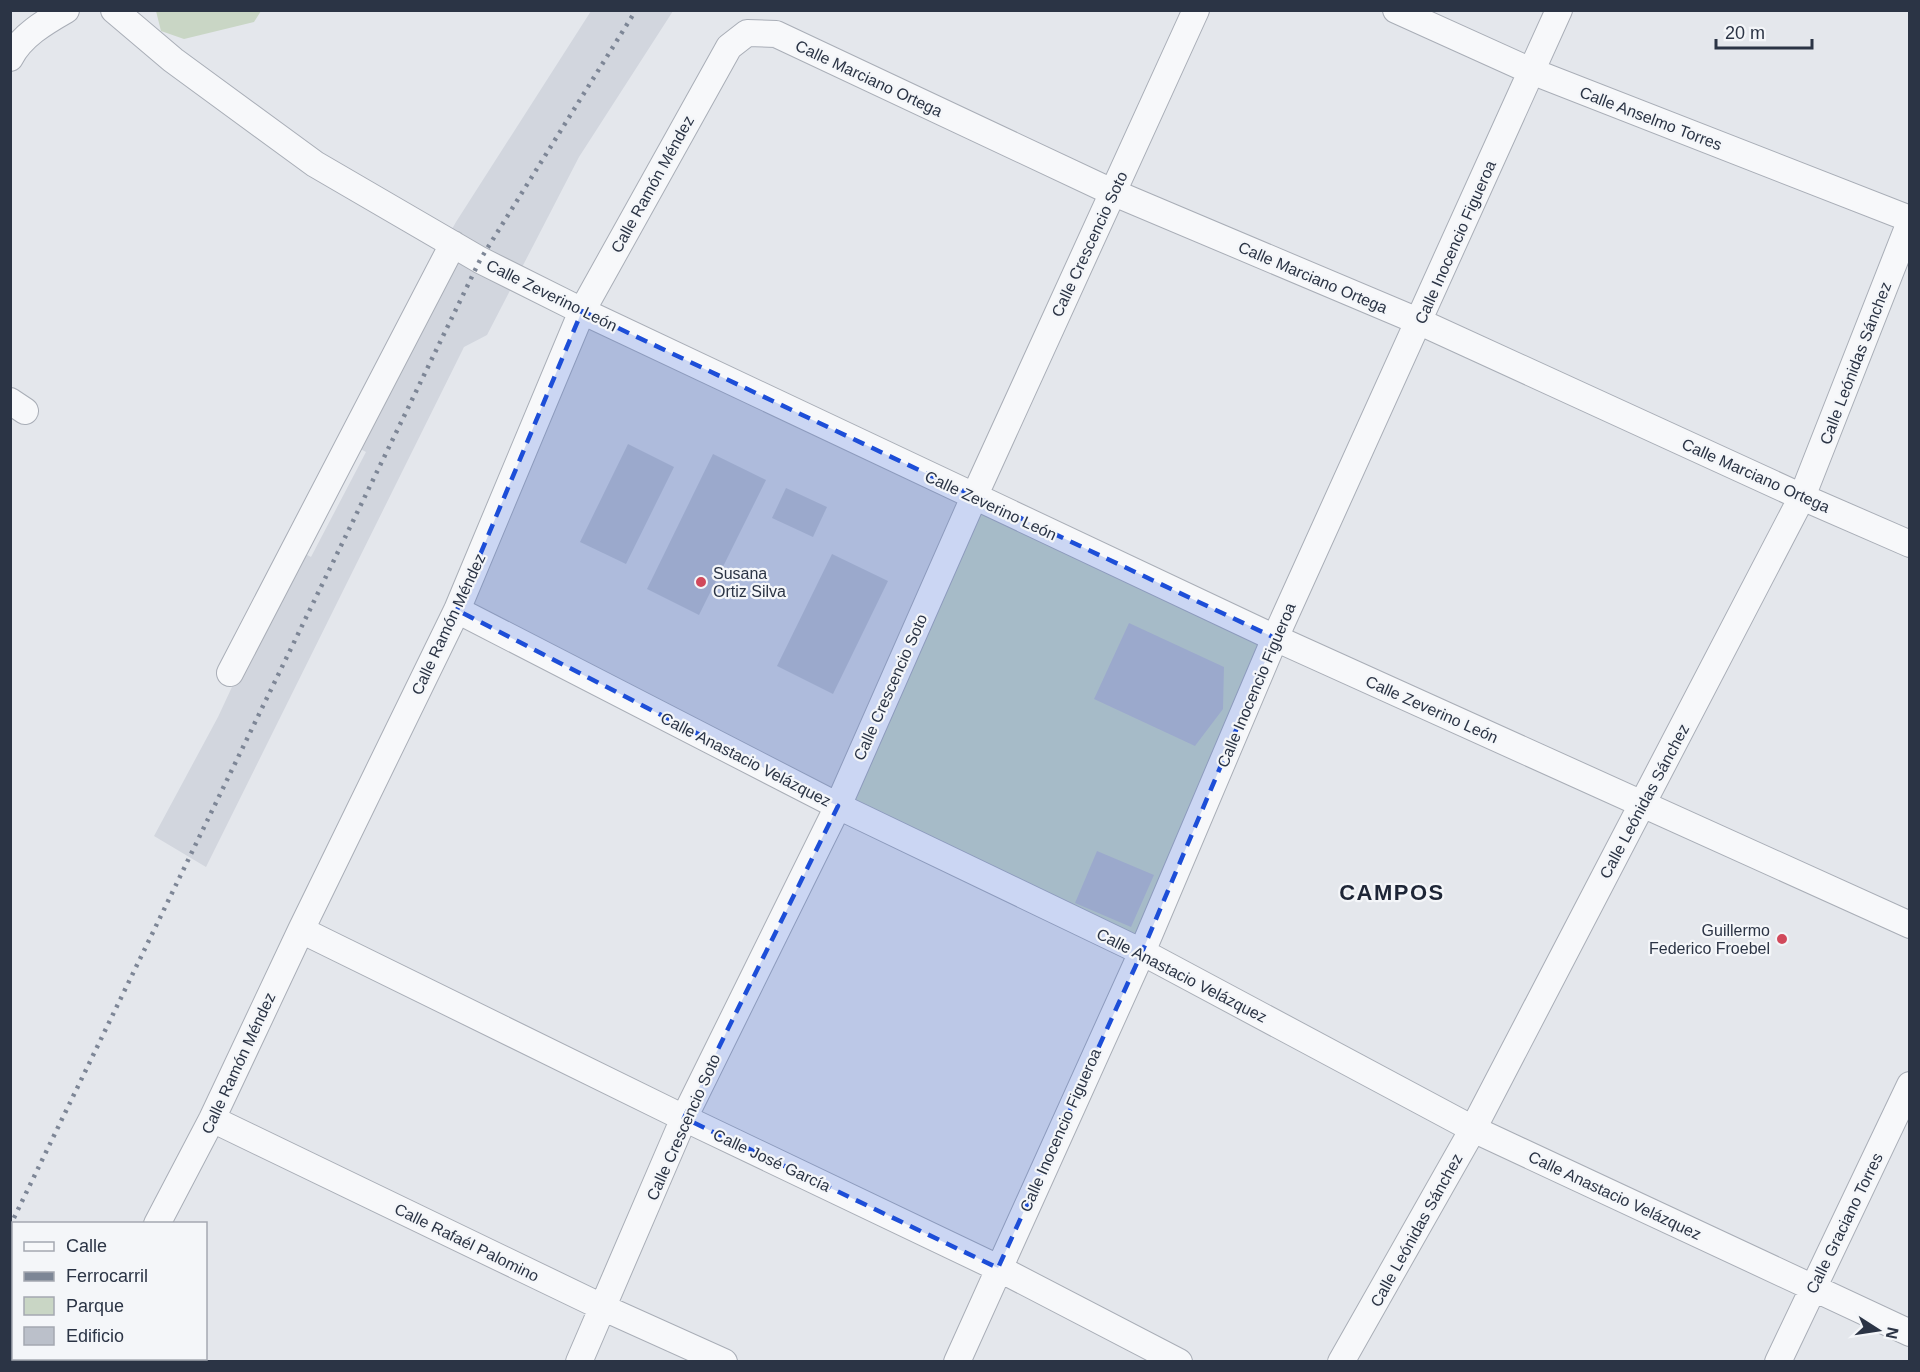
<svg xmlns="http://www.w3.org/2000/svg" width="1920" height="1372" viewBox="0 0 1920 1372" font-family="Arial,sans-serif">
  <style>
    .built { fill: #d2d6de }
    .green { fill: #c9d6c5 }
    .building { fill: #bbc0ca }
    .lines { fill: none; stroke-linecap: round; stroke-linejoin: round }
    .street-casing { stroke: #a9aeb7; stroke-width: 28 }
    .street { stroke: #f7f8fa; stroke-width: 26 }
    .rail { stroke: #7d8696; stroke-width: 4.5; stroke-dasharray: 3 6; stroke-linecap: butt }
    .marked { fill: #1d4ed8; fill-opacity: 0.2; stroke: #1d4ed8; stroke-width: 4.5; stroke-dasharray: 12 8; stroke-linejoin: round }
    .poi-dot { fill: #d1495b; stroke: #f4f6f9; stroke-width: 2 }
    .labels { text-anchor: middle; stroke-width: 4.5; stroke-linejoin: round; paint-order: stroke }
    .street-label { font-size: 16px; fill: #2b3445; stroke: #f4f6f9 }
    .poi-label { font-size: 16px; fill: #2b3445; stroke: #f4f6f9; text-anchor: start }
    .district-label { font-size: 22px; font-weight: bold; letter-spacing: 1.5px; fill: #1d2536; stroke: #f4f6f9 }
  </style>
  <rect width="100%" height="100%" fill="#e4e7ec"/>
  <path class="built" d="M 591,11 L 673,11 L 579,157 L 487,335 L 464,347 L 206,867 L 154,836 L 218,717 L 296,549 L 311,557 L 366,452 L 346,441 L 410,303 L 456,222 Z
    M 582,311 L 974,497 L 838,806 L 457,610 Z"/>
  <path class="green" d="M 156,11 L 156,10 L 261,11 L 254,22 L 184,39 L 161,31 Z
    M 974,497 L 1275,638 L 1142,952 L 838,806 Z"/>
  <path class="building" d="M 628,444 L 674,467 L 626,564 L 580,542 Z
    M 713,454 L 766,480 L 699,615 L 647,589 Z
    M 786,488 L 827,507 L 813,537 L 772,518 Z
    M 832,554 L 888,581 L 833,694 L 777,666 Z
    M 1129,623 L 1224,667 L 1223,709 L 1195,746 L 1094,699 Z
    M 1097,851 L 1154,875 L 1131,927 L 1075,903 Z"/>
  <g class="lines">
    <defs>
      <path id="street" d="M 114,10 L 173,60 L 315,164 L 480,260 L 582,311 L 1275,638 L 1910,925
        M 1396,10 L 1531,71 L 1910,219
        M 10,58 C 21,36 45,22 66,10
        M 10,401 L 25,411
        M 457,610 L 838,806 L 1142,952 L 1473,1129 L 1910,1333
        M 230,673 L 453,244
        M 301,930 L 684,1118 L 998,1268 L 1179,1362
        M 212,1119 L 604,1308 L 724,1362
        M 157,1224 L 212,1119 L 301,930 L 457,610 L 582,311 L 729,47 L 747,33 L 776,34 L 1112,192 L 1420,322 L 1802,497 L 1910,544
        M 84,1362 L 86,1358
        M 579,1362 L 684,1118 L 838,806 L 974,497 L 1196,10
        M 957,1362 L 1142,952 L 1275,638 L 1559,10
        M 1341,1362 L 1473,1129 L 1802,497 L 1910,222
        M 1778,1362 L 1910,1085"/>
    </defs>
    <use href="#street" class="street-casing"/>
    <use href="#street" class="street"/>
    <path class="rail" d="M 10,1226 L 480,260 L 636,10"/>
  </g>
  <path class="marked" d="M 582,311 L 1275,638 L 1142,952 L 998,1268 L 684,1118 L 838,806 L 457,610 Z"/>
  <g class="poi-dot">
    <circle cx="701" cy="582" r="6"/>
    <circle cx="1782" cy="939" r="6"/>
  </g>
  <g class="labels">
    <g class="street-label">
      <text transform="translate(869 78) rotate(25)" y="6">Calle Marciano Ortega</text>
      <text transform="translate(1651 118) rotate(21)" y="6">Calle Anselmo Torres</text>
      <text transform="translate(652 184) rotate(-61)" y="6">Calle Ramón Méndez</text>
      <text transform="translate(1455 242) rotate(-66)" y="6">Calle Inocencio Figueroa</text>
      <text transform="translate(1089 244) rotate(-65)" y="6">Calle Crescencio Soto</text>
      <text transform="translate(1313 277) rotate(23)" y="6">Calle Marciano Ortega</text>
      <text transform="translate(552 295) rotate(26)" y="6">Calle Zeverino León</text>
      <text transform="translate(1855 363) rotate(-69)" y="6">Calle Leónidas Sánchez</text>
      <text transform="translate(1756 475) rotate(24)" y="6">Calle Marciano Ortega</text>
      <text transform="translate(991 505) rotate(25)" y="6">Calle Zeverino León</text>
      <text transform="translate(448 624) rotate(-65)" y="6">Calle Ramón Méndez</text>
      <text transform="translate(1256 685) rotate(-67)" y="6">Calle Inocencio Figueroa</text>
      <text transform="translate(890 687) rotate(-66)" y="6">Calle Crescencio Soto</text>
      <text transform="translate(1432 709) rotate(24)" y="6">Calle Zeverino León</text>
      <text transform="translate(746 759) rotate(27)" y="6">Calle Anastacio Velázquez</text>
      <text transform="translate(1644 801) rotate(-62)" y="6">Calle Leónidas Sánchez</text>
      <text transform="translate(1182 975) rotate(27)" y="6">Calle Anastacio Velázquez</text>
      <text transform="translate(238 1063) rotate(-65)" y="6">Calle Ramón Méndez</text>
      <text transform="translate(683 1127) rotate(-66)" y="6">Calle Crescencio Soto</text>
      <text transform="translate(1060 1130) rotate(-66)" y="6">Calle Inocencio Figueroa</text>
      <text transform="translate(772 1160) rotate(25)" y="6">Calle José García</text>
      <text transform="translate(1615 1195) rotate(25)" y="6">Calle Anastacio Velázquez</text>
      <text transform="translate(1844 1223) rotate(-64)" y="6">Calle Graciano Torres</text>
      <text transform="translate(1416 1230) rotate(-61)" y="6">Calle Leónidas Sánchez</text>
      <text transform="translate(467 1242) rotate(26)" y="6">Calle Rafaél Palomino</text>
    </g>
    <g class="poi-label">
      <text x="713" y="579">Susana<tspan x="713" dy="18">Ortiz Silva</tspan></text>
      <text x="1770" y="936" text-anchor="end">Guillermo<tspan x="1770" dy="18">Federico Froebel</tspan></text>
    </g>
    <g class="district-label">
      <text x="1392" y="900">CAMPOS</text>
    </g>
  </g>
  <rect width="1920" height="1372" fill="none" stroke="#2b3445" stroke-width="24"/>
  <rect x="12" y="1222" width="195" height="138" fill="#f4f6f9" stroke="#a4a8b1" stroke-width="1.5"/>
  <rect x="24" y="1242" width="30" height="9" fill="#f7f8fa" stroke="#a4a8b1" stroke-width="1.5"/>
  <text x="66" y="1252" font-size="18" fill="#2b3445">Calle</text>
  <rect x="24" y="1272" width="30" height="9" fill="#7d8696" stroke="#a4a8b1" stroke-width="1.5"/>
  <text x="66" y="1282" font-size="18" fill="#2b3445">Ferrocarril</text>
  <rect x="24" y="1297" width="30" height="18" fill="#c9d6c5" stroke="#a4a8b1" stroke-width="1.5"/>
  <text x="66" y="1312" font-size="18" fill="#2b3445">Parque</text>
  <rect x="24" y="1327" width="30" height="18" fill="#bbc0ca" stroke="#a4a8b1" stroke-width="1.5"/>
  <text x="66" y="1342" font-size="18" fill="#2b3445">Edificio</text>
  <g transform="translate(1878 1330) rotate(102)" stroke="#f4f6f9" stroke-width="4.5" paint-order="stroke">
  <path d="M0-4.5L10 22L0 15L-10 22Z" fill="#2b3445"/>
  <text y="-9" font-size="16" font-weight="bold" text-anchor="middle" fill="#2b3445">N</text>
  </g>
  <path d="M1716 39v9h96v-9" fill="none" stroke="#2b3445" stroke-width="3"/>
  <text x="1725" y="39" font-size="18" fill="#2b3445" stroke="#f4f6f9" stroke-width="4.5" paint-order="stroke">20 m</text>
</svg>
